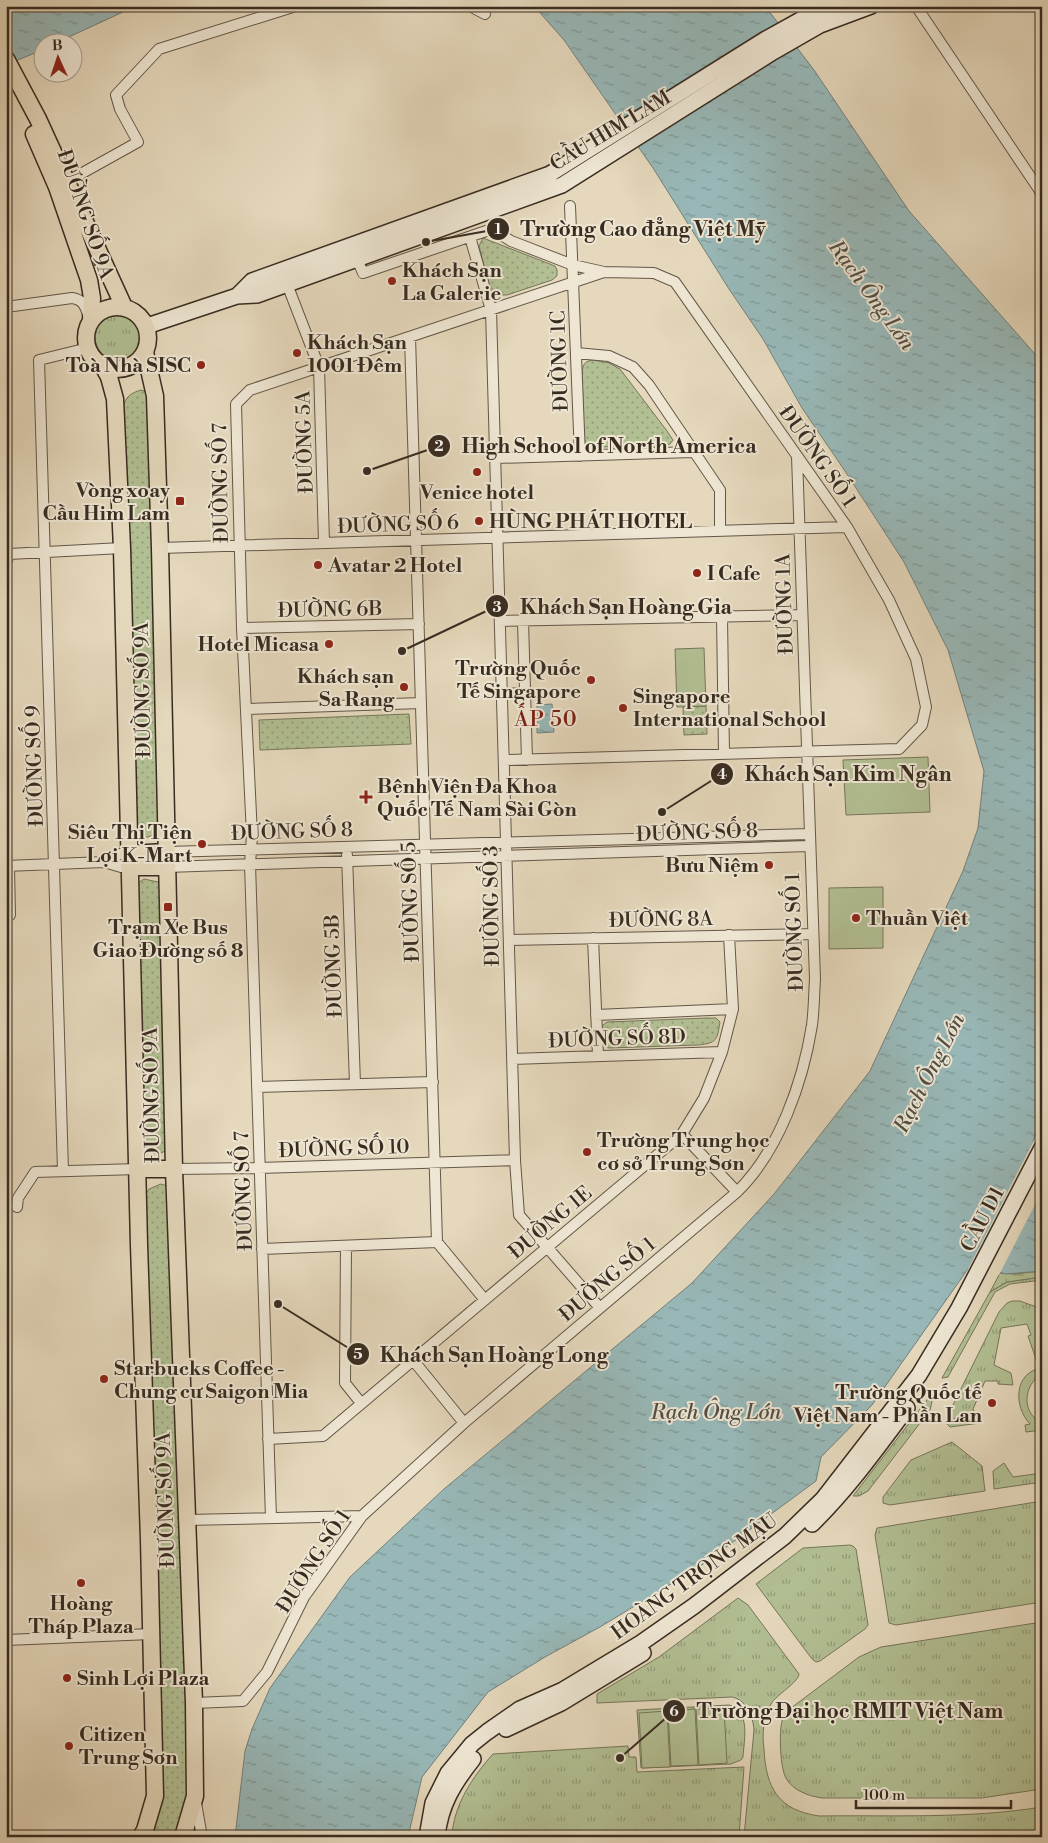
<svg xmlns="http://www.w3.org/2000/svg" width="1048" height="1843" viewBox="0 0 1048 1843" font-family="'Libre Bodoni',serif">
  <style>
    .grass { fill: url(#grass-tufts); stroke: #75765a }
    .wetland { fill: url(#wetland-marsh); stroke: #75765a }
    .park { fill: url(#park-dots); stroke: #75765a }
    .garden { fill: #b2bf93; stroke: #75765a }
    .water { fill: url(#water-ripples); stroke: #72807c }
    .pier { fill: #e5d8bc }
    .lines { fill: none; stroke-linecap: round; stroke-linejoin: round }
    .minor-casing { stroke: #635748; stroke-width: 12 }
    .secondary-casing { stroke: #382c21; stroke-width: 18 }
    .primary-casing { stroke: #382c21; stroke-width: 19 }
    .minor { stroke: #eee6d3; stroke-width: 10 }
    .secondary { stroke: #eee6d3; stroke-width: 15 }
    .primary { stroke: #e5d8bc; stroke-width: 16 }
    .poi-dot { fill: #8f2418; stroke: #eee6d3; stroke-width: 2 }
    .labels { text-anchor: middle; stroke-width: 4; stroke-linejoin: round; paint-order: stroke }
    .street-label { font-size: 20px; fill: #382c21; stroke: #eee6d3 }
    .poi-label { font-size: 20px; font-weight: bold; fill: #382c21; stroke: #eee6d3; text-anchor: start }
    .water-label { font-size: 21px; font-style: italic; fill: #504f47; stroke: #eee6d3 }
    .neighbourhood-label { font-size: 21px; letter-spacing: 1px; fill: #7a1f14; stroke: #eee6d3 }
    .leader { fill: none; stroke: #382c21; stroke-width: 2 }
    .callout-dot { fill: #382c21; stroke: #eee6d3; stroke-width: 2 }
    .mark-label { font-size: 15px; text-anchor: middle; font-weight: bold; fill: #fff }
    .callout-label { font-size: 21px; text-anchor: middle; font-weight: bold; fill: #382c21; stroke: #eee6d3; stroke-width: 4; stroke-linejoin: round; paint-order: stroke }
  </style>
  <defs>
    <pattern id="grass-tufts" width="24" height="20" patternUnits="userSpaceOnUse" patternTransform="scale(1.25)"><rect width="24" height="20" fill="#b2bf93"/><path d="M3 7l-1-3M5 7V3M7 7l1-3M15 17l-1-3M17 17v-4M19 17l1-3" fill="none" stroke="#929b78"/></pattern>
    <pattern id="wetland-marsh" width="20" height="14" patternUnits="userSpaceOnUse" patternTransform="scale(1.25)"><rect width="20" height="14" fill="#b2bf93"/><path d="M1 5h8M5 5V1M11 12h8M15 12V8" fill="none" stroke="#929b78"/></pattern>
    <pattern id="park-dots" width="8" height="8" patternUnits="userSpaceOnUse" patternTransform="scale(1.25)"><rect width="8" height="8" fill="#b2bf93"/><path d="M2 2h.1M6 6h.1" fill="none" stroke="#929b78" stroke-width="1.8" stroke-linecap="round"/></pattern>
    <pattern id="water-ripples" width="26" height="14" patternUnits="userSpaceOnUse" patternTransform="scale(1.25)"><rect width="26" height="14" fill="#98b8b8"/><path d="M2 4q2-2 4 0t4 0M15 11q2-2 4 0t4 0" fill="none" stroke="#7d9695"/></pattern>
  </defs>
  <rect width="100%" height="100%" fill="#e5d8bc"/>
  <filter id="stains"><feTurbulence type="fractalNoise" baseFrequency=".004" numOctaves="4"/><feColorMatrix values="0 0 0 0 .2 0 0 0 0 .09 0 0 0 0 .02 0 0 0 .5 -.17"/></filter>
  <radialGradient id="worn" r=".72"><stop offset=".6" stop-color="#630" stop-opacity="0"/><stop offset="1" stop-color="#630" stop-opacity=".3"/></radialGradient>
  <path class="grass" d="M95 337a23 23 0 1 1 46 0a23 23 0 1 1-46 0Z
    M 1042,1277 L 1042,1280 L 1010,1284 L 995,1292 L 949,1375 L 948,1377 L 942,1378 L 990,1292 L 1007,1282 Z
    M 1012,1301 L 1020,1301 L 1042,1309 L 1042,1364 L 1038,1365 L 1028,1336 L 1031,1335 L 1027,1324 L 1001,1328 L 994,1365 L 1011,1373 L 1013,1385 L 998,1384 L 998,1381 L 985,1381 L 973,1409 L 980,1423 L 950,1427 L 947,1424 L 948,1415 L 999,1312 L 1007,1303 Z
    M 930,1396 L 932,1402 L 930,1410 L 868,1491 L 859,1496 L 853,1496 Z
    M 952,1442 L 982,1466 L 985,1491 L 890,1505 L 883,1503 L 883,1497 L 911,1460 Z
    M 1004,1463 L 1013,1477 L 1042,1473 L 1042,1482 L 994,1489 L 993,1471 Z
    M 1042,1501 L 1042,1602 L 896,1625 L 889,1623 L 875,1535 L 877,1528 Z
    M 850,1545 L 853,1546 L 856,1549 L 868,1625 L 865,1629 L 820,1661 L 816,1662 L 812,1659 L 756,1584 L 803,1548 Z
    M 738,1598 L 748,1605 L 799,1674 C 798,1683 777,1694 771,1704 C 763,1718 762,1734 764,1749 C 766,1788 778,1810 819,1816 C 893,1815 968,1819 1042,1807 L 1042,1836 L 744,1837 L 754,1730 C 753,1717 747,1700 732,1697 L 597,1703 L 597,1694 L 659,1657 Z
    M 1042,1622 L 1042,1789 L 981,1798 L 822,1798 C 809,1796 793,1791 786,1778 C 780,1768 779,1733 782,1721 C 784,1716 787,1712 791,1708 L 859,1657 L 881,1647 Z
    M 729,1705 C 751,1711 744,1740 743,1757 L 741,1760 L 731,1764 L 641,1768 L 637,1710 Z
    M 628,1746 L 629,1757 L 636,1757 L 637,1772 L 744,1767 L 739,1837 L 452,1837 C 453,1806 473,1776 493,1754 Z"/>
  <path class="wetland" d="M 1042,1271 L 1042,1277 L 1007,1282 L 990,1292 L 1000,1273 L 1014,1274 Z"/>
  <path class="park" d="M 483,238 L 555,266 L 557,270 L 557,276 L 552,280 L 507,295 L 500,295 L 489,286 L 479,246 Z
    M 593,360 L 609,363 L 620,369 L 667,431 L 673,440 L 670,444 L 661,446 L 596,447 L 587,445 L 584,439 L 582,372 C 583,364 585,361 593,360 Z
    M 141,390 L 147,392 L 149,398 L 160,829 C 154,836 147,839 138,837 L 133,831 L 123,407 C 126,396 131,393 141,390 Z
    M 706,706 L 707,734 L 684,735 L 683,707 Z
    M 409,714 L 411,744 L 260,750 L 259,720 Z
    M 144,879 L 158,882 L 162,888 L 167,1150 L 159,1154 L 149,1152 L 143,1143 L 138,883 Z
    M 707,1018 L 716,1018 L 720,1022 C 717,1040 717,1043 698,1045 L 609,1048 L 603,1045 L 602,1026 L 607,1022 Z
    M 161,1184 L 167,1186 L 181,1442 L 188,1795 L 182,1820 L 175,1837 L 146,1837 L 151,1827 L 144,1197 L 149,1189 Z"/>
  <path class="garden" d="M 704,648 L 706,706 L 677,707 L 675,649 Z
    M 928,757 L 930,812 L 846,815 L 843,760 Z
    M 883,887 L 883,948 L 829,949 L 829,888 Z
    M 1042,1368 L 1042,1375 C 1023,1383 1021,1415 1042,1422 L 1042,1430 L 1026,1432 L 1025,1425 L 1030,1424 C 1013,1406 1014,1372 1042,1368 Z
    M 724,1708 L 727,1763 L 699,1765 L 696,1709 Z
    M 695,1709 L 698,1765 L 671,1766 L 668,1711 Z
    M 667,1711 L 670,1767 L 642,1768 L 639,1713 Z
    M 628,1831 L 629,1837 L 489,1837 Z"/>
  <path class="water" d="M 18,6 L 136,6 L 58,42 L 42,42 L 42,50 L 6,65 L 6,13 Z
    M 534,6 L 765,6 L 814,70 L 909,211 L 1042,362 L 1042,1117 C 1034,1137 1028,1154 1027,1176 L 1042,1181 L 1042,1271 L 1005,1274 L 979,1265 L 968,1269 L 872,1405 L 821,1457 L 816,1481 L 699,1567 L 600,1627 L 545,1657 L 488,1692 L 422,1777 L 408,1837 L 235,1837 L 245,1751 L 252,1729 L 270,1688 L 350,1577 L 444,1489 L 692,1283 L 774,1194 L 870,1071 L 963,871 L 978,828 L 984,771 L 948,650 L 904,562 L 845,471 L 802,408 L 763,339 L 729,289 L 653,168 L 564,40 Z
    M 552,704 L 554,732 L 537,733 L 537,705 Z"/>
  <path class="pier" d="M 1034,1140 L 1035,1140 L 1030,1159 L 1032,1178 L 1042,1178 L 1042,1191 L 999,1275 L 979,1268 L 969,1271 L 961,1283 Z"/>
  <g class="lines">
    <defs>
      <path id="minor" d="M 470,6 L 485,14
        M 916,6 L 1042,194
        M 68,181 L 138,142 L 120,109 L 116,95 L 159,49 L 296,6
        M 570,206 L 580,456
        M 470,237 L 491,310 L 515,1160 L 519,1215 L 600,1308
        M 357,259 L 363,273 L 492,229 L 511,241 L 573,265 L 604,272 L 654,273 L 675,282 L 847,527 L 889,600 L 916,659 L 926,707 L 922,725 L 899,749 L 504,760
        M 287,284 L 319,367 L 324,543
        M 6,307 L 72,298 C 84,300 85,306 89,317
        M 410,337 L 437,1242 L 485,1300
        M 576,353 L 609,356 L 633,367 L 649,385 L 720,490 L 720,531
        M 496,458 L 693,452
        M 160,548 L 847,527
        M 6,563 L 9,554 L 122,548
        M 722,617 L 724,754
        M 500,621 L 802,615
        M 523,621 L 527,760
        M 242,628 L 419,624
        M 503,694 L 525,693
        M 246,709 L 421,703
        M 166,852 L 809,834
        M 347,855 L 355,1084
        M 104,862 L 120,854 L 128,854
        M 6,866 L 104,862 L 121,867 L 129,867
        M 9,866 L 10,915
        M 167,867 L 809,846
        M 593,938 L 598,1056
        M 509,940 L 813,934
        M 596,1015 L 733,1009
        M 512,1059 L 722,1052
        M 257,1087 L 433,1082
        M 682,1134 L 737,1192
        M 174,1169 L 259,1168 L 515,1160
        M 63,1171 L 39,360 L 88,348
        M 17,1207 L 18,1198 L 35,1172 L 138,1169
        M 346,1246 L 345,1383 L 361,1403
        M 262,1249 L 437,1242
        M 413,1360 L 464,1423
        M 268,1439 L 323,1436 L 682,1134 L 704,1098 L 722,1052 L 733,1009 L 729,935
        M 271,1518 L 250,864 L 252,835 L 242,628 L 236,404 L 250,390 L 604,272
        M 187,1520 L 362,1516
        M 6,1640 L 151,1634
        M 194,1703 L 243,1701 L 267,1672 L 304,1597 L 362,1516 L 464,1423 L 737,1192 C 779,1151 803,1082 812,1025 C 814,1010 814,994 815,979 L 797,456
        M 196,1803 L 202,1837"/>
      <path id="secondary" d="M 237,296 L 252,281 L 550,174 L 766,39 L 813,13 L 832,6
        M 147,326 L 237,296 L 257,295 L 562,185 L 773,52 L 820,25 L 871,6
        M 812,1524 C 848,1489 877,1448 907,1408
        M 506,1729 L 561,1703 L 643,1653
        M 427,1837 L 433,1803 L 448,1773 L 472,1744 L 487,1732 L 520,1709 L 563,1690 L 641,1643 L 694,1606 L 785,1536 L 823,1499 L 919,1375 L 959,1308 L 1042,1148
        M 437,1837 C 440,1805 454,1783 473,1759"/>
      <path id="primary" d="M 6,59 L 38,119 L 124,307
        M 34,134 L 57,187 L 89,280 L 92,298 L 91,321
        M86 338a31 31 0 1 1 62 0a31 31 0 1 1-62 0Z
        M 145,352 L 155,396 L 160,548 L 174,1169 L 194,1703 L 195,1796 L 183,1837
        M 103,366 L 109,377 L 115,399 L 122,548 L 139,1245 L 149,1540 L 155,1796 L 145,1830 L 141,1837
        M 128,854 L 166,852
        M 129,867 L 167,867
        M 138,1169 L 174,1169"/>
    </defs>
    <use href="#minor" class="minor-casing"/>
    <use href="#secondary" class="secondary-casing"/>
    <use href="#primary" class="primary-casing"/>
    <use href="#minor" class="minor"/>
    <use href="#secondary" class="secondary"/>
    <use href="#primary" class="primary"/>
  </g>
  <g class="poi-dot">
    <circle cx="392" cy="281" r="5"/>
    <circle cx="297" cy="353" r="5"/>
    <circle cx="201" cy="365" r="5"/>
    <circle cx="477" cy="472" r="5"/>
    <rect x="175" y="496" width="10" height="10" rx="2.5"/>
    <circle cx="479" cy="521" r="5"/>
    <circle cx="318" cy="565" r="5"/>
    <circle cx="697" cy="573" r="5"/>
    <circle cx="329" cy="644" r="5"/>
    <circle cx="591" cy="680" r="5"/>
    <circle cx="404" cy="687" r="5"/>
    <circle cx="623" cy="708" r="5"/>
    <path d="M363.5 789.5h5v5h5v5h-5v5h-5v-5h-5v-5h5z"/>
    <circle cx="202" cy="844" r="5"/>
    <circle cx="769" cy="865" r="5"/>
    <rect x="163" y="902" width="10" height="10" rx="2.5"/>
    <circle cx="856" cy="918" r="5"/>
    <circle cx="587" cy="1152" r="5"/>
    <circle cx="104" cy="1379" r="5"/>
    <circle cx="992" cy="1403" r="5"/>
    <circle cx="81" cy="1583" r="5"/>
    <circle cx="67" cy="1678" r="5"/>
    <circle cx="69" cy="1746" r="5"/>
  </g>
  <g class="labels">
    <g class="street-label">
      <text transform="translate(610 130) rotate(-31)" y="7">CẦU HIM LAM</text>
      <text transform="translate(86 214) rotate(71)" y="7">ĐƯỜNG SỐ 9A</text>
      <text transform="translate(559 361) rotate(-92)" y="7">ĐƯỜNG 1C</text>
      <text transform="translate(304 442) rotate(-92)" y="7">ĐƯỜNG 5A</text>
      <text transform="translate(818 456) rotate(55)" y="7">ĐƯỜNG SỐ 1</text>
      <text transform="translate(220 483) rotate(-91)" y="7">ĐƯỜNG SỐ 7</text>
      <text transform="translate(398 524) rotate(-2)" y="7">ĐƯỜNG SỐ 6</text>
      <text transform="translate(784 604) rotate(-92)" y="7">ĐƯỜNG 1A</text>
      <text transform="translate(330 609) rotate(-1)" y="7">ĐƯỜNG 6B</text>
      <text transform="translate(142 690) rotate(-91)" y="7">ĐƯỜNG SỐ 9A</text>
      <text transform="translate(34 766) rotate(-92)" y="7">ĐƯỜNG SỐ 9</text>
      <text transform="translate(292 831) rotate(-2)" y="7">ĐƯỜNG SỐ 8</text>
      <text transform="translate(697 832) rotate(-2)" y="7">ĐƯỜNG SỐ 8</text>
      <text transform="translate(410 902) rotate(-92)" y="7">ĐƯỜNG SỐ 5</text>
      <text transform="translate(491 906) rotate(-91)" y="7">ĐƯỜNG SỐ 3</text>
      <text transform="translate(661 919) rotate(-1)" y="7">ĐƯỜNG 8A</text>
      <text transform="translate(794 932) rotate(-92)" y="7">ĐƯỜNG SỐ 1</text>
      <text transform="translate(333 966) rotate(-92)" y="7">ĐƯỜNG 5B</text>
      <text transform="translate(617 1038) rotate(-2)" y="7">ĐƯỜNG SỐ 8D</text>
      <text transform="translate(151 1095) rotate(-91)" y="7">ĐƯỜNG SỐ 9A</text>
      <text transform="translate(344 1148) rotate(-2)" y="7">ĐƯỜNG SỐ 10</text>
      <text transform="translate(243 1191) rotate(-92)" y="7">ĐƯỜNG SỐ 7</text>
      <text transform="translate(982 1219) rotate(-62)" y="7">CẦU D1</text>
      <text transform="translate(550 1222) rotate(-40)" y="7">ĐƯỜNG 1E</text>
      <text transform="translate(607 1279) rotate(-40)" y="7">ĐƯỜNG SỐ 1</text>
      <text transform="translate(165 1500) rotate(-92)" y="7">ĐƯỜNG SỐ 9A</text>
      <text transform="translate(313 1561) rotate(-57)" y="7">ĐƯỜNG SỐ 1</text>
      <text transform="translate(694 1576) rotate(-36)" y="7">HOÀNG TRỌNG MẬU</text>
    </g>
    <g class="poi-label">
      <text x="402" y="277">Khách Sạn<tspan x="402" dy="23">La Galerie</tspan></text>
      <text x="307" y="349">Khách Sạn<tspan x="307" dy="23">1001 Đêm</tspan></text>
      <text x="191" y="372" text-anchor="end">Toà Nhà SISC</text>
      <text x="170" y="497" text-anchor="end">Vòng xoay<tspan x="170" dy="23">Cầu Him Lam</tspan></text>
      <text x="477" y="499" text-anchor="middle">Venice hotel</text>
      <text x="489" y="528">HÙNG PHÁT HOTEL</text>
      <text x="328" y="572">Avatar 2 Hotel</text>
      <text x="707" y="580">I Cafe</text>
      <text x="319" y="651" text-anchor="end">Hotel Micasa</text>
      <text x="581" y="675" text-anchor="end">Trường Quốc<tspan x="581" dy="23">Tế Singapore</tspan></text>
      <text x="394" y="683" text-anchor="end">Khách sạn<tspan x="394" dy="23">Sa Rang</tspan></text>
      <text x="633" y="703">Singapore<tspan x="633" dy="23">International School</tspan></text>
      <text x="377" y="793">Bệnh Viện Đa Khoa<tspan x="377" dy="23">Quốc Tế Nam Sài Gòn</tspan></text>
      <text x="192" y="839" text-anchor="end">Siêu Thị Tiện<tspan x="192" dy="23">Lợi K-Mart</tspan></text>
      <text x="759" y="872" text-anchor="end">Bưu Niệm</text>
      <text x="866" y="925">Thuần Việt</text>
      <text x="168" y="934" text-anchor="middle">Trạm Xe Bus<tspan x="168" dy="23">Giao Đường số 8</tspan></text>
      <text x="597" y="1147">Trường Trung học<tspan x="597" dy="23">cơ sở Trung Sơn</tspan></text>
      <text x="114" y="1375">Starbucks Coffee -<tspan x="114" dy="23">Chung cư Saigon Mia</tspan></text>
      <text x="982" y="1399" text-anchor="end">Trường Quốc tế<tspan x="982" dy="23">Việt Nam - Phần Lan</tspan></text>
      <text x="81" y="1610" text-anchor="middle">Hoàng<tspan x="81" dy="23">Tháp Plaza</tspan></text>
      <text x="77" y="1685">Sinh Lợi Plaza</text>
      <text x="79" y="1741">Citizen<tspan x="79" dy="23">Trung Sơn</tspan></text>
    </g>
    <g class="water-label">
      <text transform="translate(872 295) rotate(54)" y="7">Rạch Ông Lớn</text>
      <text transform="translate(929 1073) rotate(-63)" y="7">Rạch Ông Lớn</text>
      <text x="716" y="1419">Rạch Ông Lớn</text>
    </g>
    <g class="neighbourhood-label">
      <text x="546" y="726">ẤP 50</text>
    </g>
  </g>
  <path class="leader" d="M426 242L498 229M367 471L439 446M402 651L497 606M662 812L722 774M278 1304L358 1354M620 1758L674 1711"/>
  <g class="callout-dot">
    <circle cx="426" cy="242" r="5"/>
    <circle cx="367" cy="471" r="5"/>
    <circle cx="402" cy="651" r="5"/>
    <circle cx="662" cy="812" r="5"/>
    <circle cx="278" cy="1304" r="5"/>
    <circle cx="620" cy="1758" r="5"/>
    <circle cx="498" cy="229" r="12"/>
    <circle cx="439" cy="446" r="12"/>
    <circle cx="497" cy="606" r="12"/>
    <circle cx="722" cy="774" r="12"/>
    <circle cx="358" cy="1354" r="12"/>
    <circle cx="674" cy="1711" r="12"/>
  </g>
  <g class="mark-label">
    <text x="498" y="234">1</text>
    <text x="439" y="451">2</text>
    <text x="497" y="612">3</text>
    <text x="722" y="779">4</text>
    <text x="358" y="1359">5</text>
    <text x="674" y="1716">6</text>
  </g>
  <g class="callout-label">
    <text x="643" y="236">Trường Cao đẳng Việt Mỹ</text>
    <text x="609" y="453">High School of North America</text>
    <text x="626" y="614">Khách Sạn Hoàng Gia</text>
    <text x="848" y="781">Khách Sạn Kim Ngân</text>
    <text x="494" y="1362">Khách Sạn Hoàng Long</text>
    <text x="850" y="1718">Trường Đại học RMIT Việt Nam</text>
  </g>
  <rect width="1048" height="1843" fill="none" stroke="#e5d8bc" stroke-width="25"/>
  <rect x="8" y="8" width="1033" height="1828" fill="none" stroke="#382c21" stroke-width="2.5"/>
  <rect x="12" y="12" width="1023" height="1818" fill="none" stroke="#382c21"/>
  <g transform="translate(58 58) rotate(357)"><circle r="24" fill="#eee6d3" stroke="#a59c8c"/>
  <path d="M0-4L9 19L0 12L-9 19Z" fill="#8f2418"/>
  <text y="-8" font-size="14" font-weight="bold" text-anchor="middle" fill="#382c21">B</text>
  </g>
  <path d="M856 1800v8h155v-8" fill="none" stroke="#382c21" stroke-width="2.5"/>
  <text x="863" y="1800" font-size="15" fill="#382c21" stroke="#eee6d3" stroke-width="4" paint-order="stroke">100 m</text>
  <rect width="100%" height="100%" filter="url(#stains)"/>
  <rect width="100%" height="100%" fill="url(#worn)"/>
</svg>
